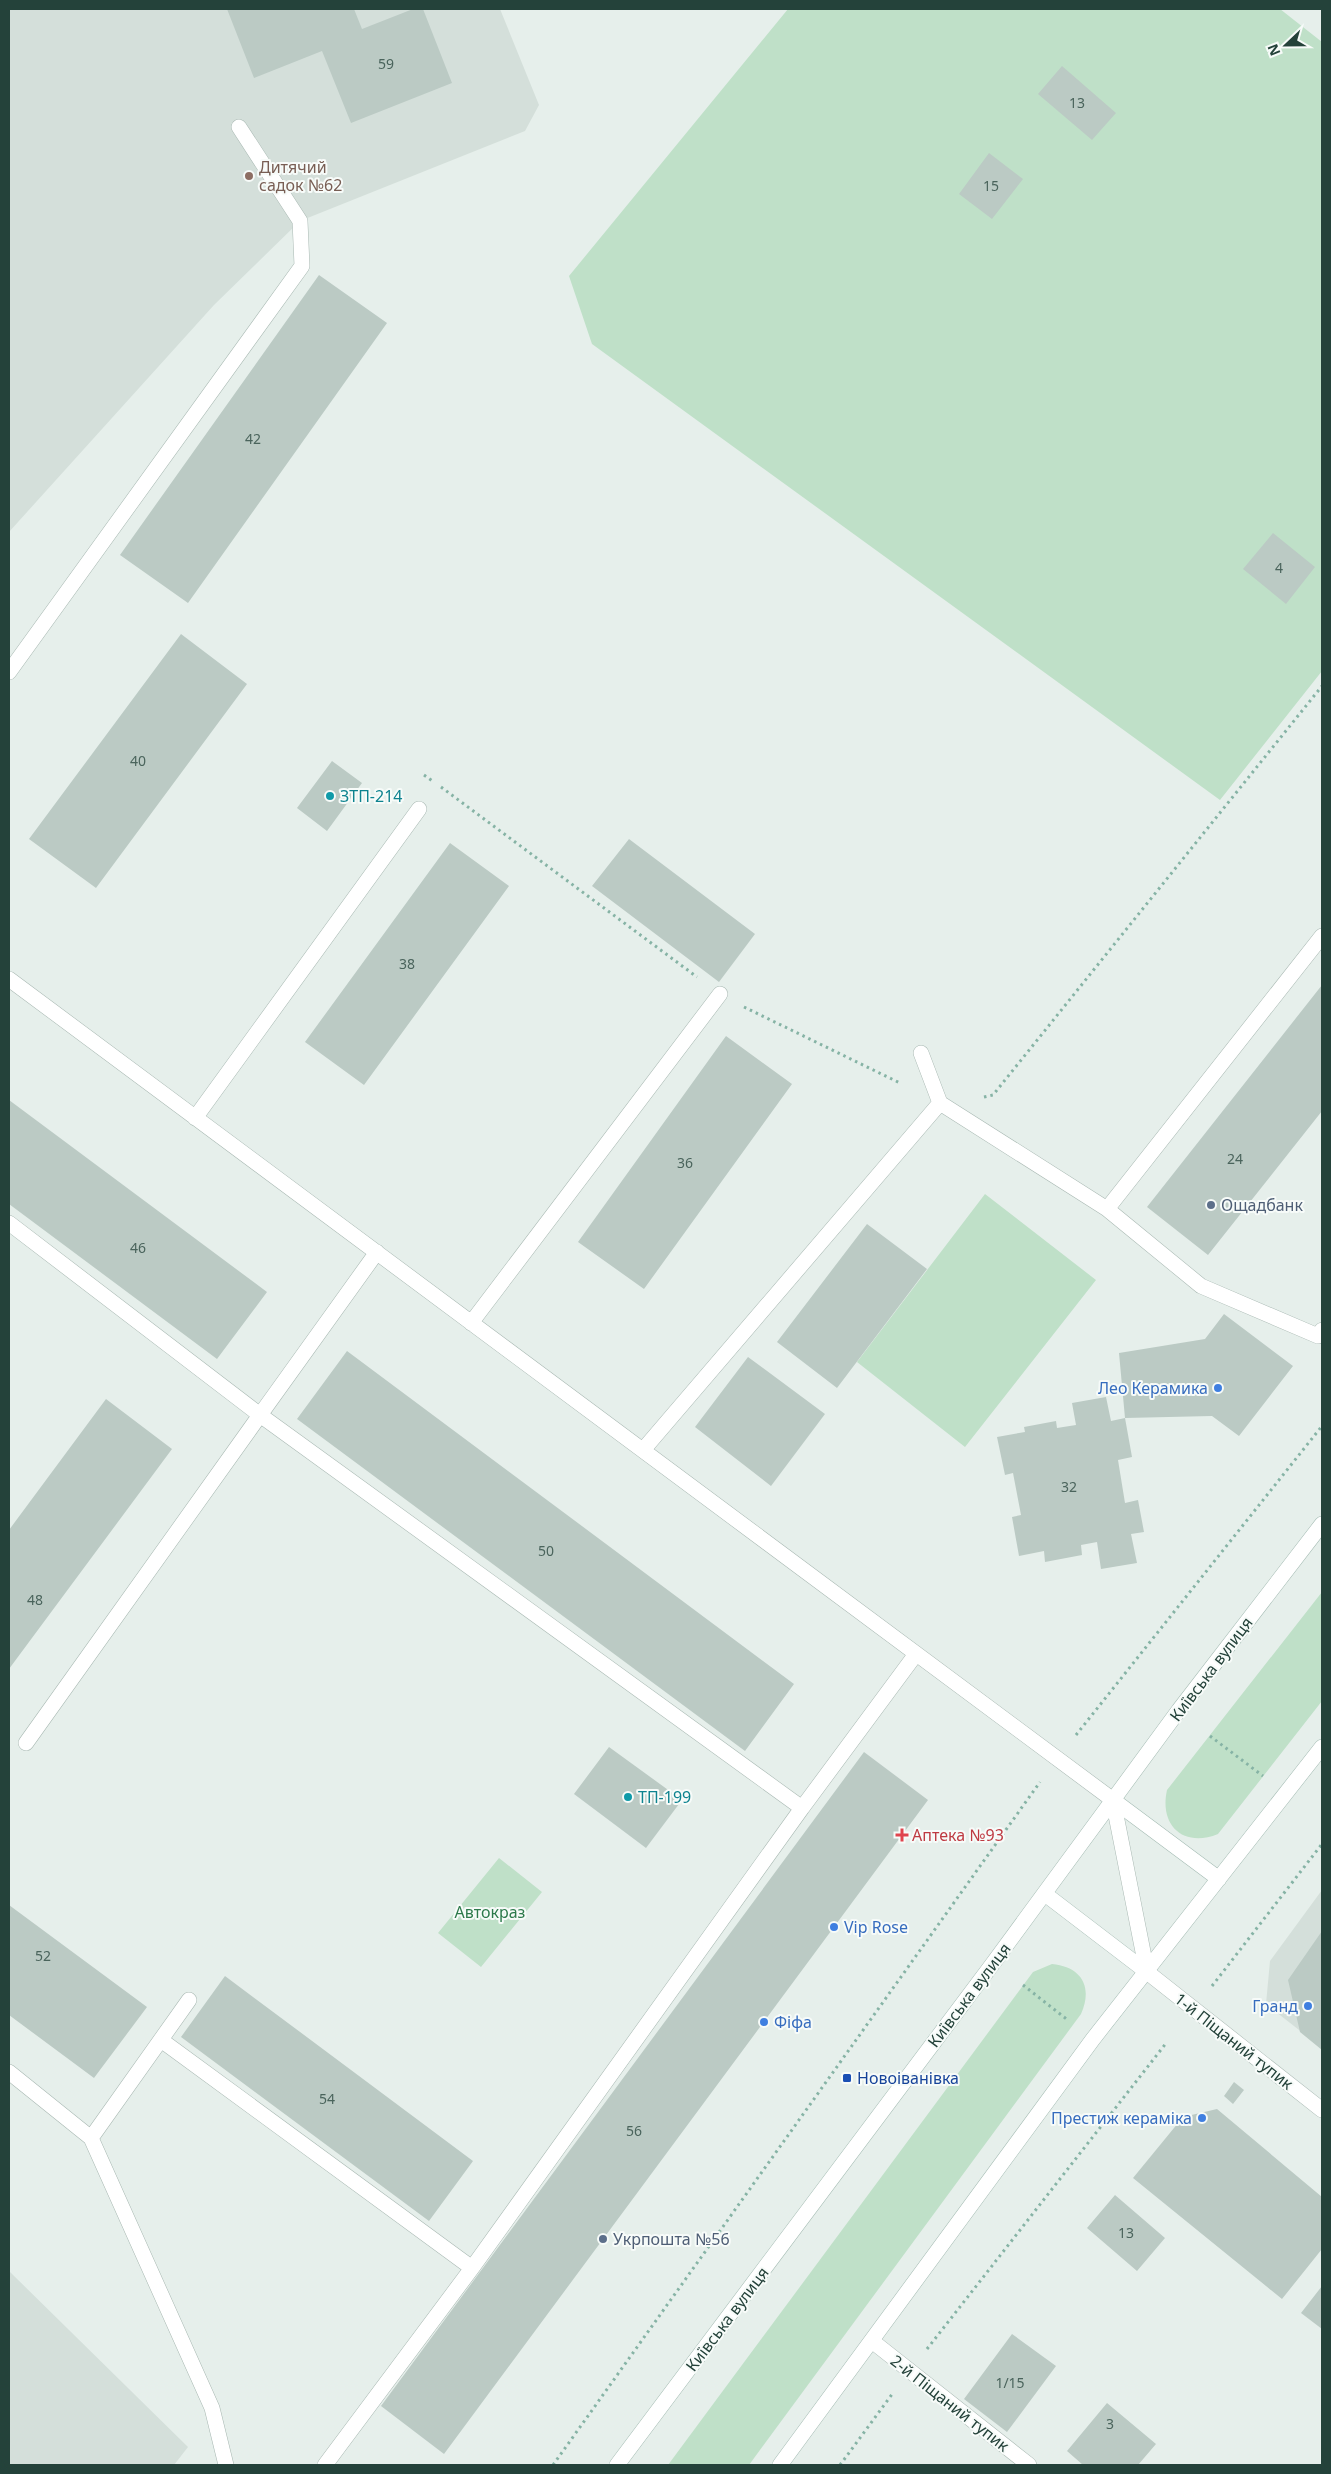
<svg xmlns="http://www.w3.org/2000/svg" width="1331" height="2474" viewBox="0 0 1331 2474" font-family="'Noto Sans',sans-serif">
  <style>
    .built { fill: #d4dfda }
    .green { fill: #bfe0c8 }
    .building { fill: #bbcac4 }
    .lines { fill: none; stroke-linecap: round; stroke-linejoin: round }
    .service-casing { stroke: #a8b8b2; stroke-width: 16 }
    .minor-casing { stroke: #a8b8b2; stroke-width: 16 }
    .secondary-casing { stroke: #a4bbb3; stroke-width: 16 }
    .path { stroke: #86b3a5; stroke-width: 3; stroke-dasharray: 2.5 4; stroke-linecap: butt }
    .service { stroke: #fff; stroke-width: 15 }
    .minor { stroke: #fff; stroke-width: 15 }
    .secondary { stroke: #fff; stroke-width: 15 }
    .education-dot { fill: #8d6e63; stroke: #f7fbf9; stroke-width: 2 }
    .culture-dot { fill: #0f9aa8; stroke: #f7fbf9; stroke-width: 2 }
    .service-dot { fill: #5c6f8a; stroke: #f7fbf9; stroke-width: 2 }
    .shop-dot { fill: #3f7fe0; stroke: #f7fbf9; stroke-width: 2 }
    .health-dot { fill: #e0444e; stroke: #f7fbf9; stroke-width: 2 }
    .transit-dot { fill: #1a4fb4; stroke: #f7fbf9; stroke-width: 2 }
    .labels { text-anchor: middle; stroke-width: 4; stroke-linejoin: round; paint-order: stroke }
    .number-label { font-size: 14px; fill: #4a645c }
    .education-label { font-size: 16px; fill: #785e54; stroke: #f7fbf9; text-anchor: start }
    .culture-label { font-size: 16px; fill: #0d838f; stroke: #f7fbf9; text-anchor: start }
    .service-label { font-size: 16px; fill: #4e5e75; stroke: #f7fbf9; text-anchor: start }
    .shop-label { font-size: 16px; fill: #366cbe; stroke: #f7fbf9; text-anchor: end }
    .street-label { font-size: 16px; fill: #24423a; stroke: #f7fbf9 }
    .health-label { font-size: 16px; fill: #be3a42; stroke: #f7fbf9; text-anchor: start }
    .park-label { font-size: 16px; fill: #2d7a4b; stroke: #f7fbf9 }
    .transit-label { font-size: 16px; fill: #164399; stroke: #f7fbf9; text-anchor: start }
  </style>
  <rect width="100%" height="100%" fill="#e6efeb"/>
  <path class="built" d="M 9,9 L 500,9 L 539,105 L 525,131 L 300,221 L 214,305 L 9,532 Z
    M 1322,1890 L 1322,2048 L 1266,2004 L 1270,1961 Z
    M 9,2271 L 188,2447 L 174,2465 L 9,2465 Z"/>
  <path class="green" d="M 788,9 L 1280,9 L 1322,42 L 1322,671 L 1220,800 L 592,344 L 569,276 Z
    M 985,1194 L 1096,1280 L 965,1447 L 857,1362 Z
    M 1322,1592 L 1322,1701 L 1218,1834 C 1184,1848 1159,1826 1167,1790 Z
    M 499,1858 L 542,1892 L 481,1967 L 438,1933 Z
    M 1052,1964 C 1082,1967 1093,1987 1081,2014 L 749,2465 L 668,2465 L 1033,1972 Z"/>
  <path class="building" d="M 227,9 L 354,9 L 362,29 L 413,9 L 423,9 L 452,83 L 351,123 L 322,51 L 254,78 Z
    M 1062,66 L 1116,113 L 1092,140 L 1038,94 Z
    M 989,153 L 1023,179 L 992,219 L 959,194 Z
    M 319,275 L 387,323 L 188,603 L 120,555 Z
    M 1273,533 L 1315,567 L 1286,604 L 1243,569 Z
    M 181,634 L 247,684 L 96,888 L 29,839 Z
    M 332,761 L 362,783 L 327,831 L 297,808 Z
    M 629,839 L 755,934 L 719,982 L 592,886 Z
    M 450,843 L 509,886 L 364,1085 L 305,1042 Z
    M 1322,985 L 1322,1111 L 1208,1255 L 1147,1207 Z
    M 726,1036 L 792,1084 L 644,1289 L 578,1242 Z
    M 9,1100 L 267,1292 L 217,1359 L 9,1204 Z
    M 867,1224 L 927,1269 L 837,1388 L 777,1342 Z
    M 1224,1314 L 1293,1366 L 1239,1436 L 1212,1416 L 1125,1418 L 1119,1353 L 1205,1339 Z
    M 347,1351 L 794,1684 L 745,1751 L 297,1419 Z
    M 748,1357 L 825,1414 L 771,1486 L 695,1427 Z
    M 1106,1397 L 1111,1421 L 1125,1418 L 1132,1457 L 1118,1460 L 1125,1503 L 1138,1500 L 1144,1532 L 1131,1534 L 1137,1563 L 1101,1569 L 1097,1542 L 1081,1545 L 1082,1555 L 1045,1562 L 1044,1551 L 1019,1556 L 1012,1517 L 1021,1515 L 1013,1473 L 1005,1475 L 997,1437 L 1025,1432 L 1024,1427 L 1056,1421 L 1057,1428 L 1076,1425 L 1072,1403 Z
    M 106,1399 L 172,1449 L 9,1669 L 9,1530 Z
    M 609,1747 L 682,1800 L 646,1848 L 574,1794 Z
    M 864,1752 L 928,1800 L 444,2454 L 381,2406 Z
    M 9,1905 L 147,2007 L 94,2078 L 9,2015 Z
    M 1322,1931 L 1322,2050 L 1300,2032 L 1288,1980 Z
    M 225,1976 L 473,2161 L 429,2221 L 181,2037 Z
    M 1234,2082 L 1244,2090 L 1233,2104 L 1224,2096 Z
    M 1217,2109 L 1322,2197 L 1322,2249 L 1282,2299 L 1133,2178 L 1183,2117 Z
    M 1115,2195 L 1165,2238 L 1137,2271 L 1087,2228 Z
    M 1322,2286 L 1322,2329 L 1301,2313 Z
    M 1012,2334 L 1056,2366 L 1007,2432 L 964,2399 Z
    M 1107,2403 L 1156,2444 L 1138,2465 L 1083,2465 L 1067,2451 Z"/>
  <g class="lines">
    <defs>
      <path id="service" d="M 9,672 L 302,266 L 300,221 L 239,127
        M 1322,936 L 1107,1209 L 1201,1286 L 1318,1336 L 1322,1330
        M 9,979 L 1113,1800
        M 940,1103 L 1107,1209
        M 195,1118 L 419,809
        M 9,1223 L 260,1415 L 377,1252
        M 471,1323 L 720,994
        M 643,1450 L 940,1103 L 921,1053
        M 26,1743 L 260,1415 L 802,1808 L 916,1654
        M 161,2040 L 472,2268
        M 9,2072 L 91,2138 L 212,2408 L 226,2465
        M 91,2138 L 189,2000
        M 325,2465 L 472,2268 L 802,1808"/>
      <path id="minor" d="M 1113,1800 L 1147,1972 L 1322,2110
        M 872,2341 L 1029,2465"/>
      <path id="secondary" d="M 1113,1800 L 1219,1879
        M 1045,1894 L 1147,1972
        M 617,2465 L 994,1962 L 1179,1710 L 1322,1524
        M 780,2465 L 1093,2039 L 1322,1747"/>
    </defs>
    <use href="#service" class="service-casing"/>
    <use href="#minor" class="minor-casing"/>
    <use href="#secondary" class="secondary-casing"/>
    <path class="path" d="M 424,775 L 434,782
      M 441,787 L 697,977
      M 744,1007 L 900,1083
      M 984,1097 L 993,1095 L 1322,686
      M 1076,1735 L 1322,1426
      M 1210,1736 L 1263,1776
      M 1023,1985 L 1069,2021
      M 1212,1986 L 1322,1844
      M 927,2349 L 1167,2042
      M 553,2465 L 1040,1782
      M 840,2465 L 893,2393"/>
    <use href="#service" class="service"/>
    <use href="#minor" class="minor"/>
    <use href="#secondary" class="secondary"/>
  </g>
  <circle class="education-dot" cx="249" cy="176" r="5"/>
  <g class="culture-dot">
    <circle cx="330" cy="796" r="5"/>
    <circle cx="628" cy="1797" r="5"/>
  </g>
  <g class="service-dot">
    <circle cx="1211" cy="1205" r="5"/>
    <circle cx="603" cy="2239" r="5"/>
  </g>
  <g class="shop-dot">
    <circle cx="1218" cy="1388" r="5"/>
    <circle cx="834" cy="1927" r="5"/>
    <circle cx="1308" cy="2006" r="5"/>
    <circle cx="764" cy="2022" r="5"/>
    <circle cx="1202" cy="2118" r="5"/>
  </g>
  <path class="health-dot" d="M899.5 1827.5h5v5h5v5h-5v5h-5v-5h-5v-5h5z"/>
  <rect class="transit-dot" x="842" y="2073" width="10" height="10" rx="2.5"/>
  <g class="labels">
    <g class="number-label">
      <text x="386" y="69">59</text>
      <text x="1077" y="108">13</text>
      <text x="991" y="191">15</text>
      <text x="253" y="444">42</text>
      <text x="1279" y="573">4</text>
      <text x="138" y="766">40</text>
      <text x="407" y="969">38</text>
      <text x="1235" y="1164">24</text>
      <text x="685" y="1168">36</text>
      <text x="138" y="1253">46</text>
      <text x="1069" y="1492">32</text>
      <text x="546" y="1556">50</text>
      <text x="35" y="1605">48</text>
      <text x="43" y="1961">52</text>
      <text x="327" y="2104">54</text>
      <text x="634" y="2136">56</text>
      <text x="1126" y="2238">13</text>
      <text x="1010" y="2388">1/15</text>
      <text x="1110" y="2429">3</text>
    </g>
    <g class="education-label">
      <text x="259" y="173">Дитячий<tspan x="259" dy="18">садок №62</tspan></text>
    </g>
    <g class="culture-label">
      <text x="340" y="802">ЗТП-214</text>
      <text x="638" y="1803">ТП-199</text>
    </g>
    <g class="service-label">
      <text x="1221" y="1211">Ощадбанк</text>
      <text x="613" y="2245">Укрпошта №56</text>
    </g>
    <g class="shop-label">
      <text x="1208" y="1394">Лео Керамика</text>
      <text x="844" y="1933" text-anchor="start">Vip Rose</text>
      <text x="1298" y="2012">Гранд</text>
      <text x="774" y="2028" text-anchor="start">Фiфа</text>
      <text x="1192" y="2124">Престиж кераміка</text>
    </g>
    <g class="street-label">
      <text transform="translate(1211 1669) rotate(-53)" y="6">Київська вулиця</text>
      <text transform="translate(969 1995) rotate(-53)" y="6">Київська вулиця</text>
      <text transform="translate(1234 2041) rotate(38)" y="6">1-й Піщаний тупик</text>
      <text transform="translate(727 2319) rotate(-53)" y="6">Київська вулиця</text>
      <text transform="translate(950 2403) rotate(38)" y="6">2-й Піщаний тупик</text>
    </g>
    <g class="health-label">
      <text x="912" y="1841">Аптека №93</text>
    </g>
    <g class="park-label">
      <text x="490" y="1918">Автокраз</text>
    </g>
    <g class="transit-label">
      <text x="857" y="2084">Новоіванівка</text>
    </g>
  </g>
  <rect width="1331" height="2474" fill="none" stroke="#24423a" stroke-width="20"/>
  <g transform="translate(1286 45) rotate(248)" stroke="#f7fbf9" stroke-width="4" paint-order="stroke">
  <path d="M0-4L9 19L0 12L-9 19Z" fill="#24423a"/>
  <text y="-8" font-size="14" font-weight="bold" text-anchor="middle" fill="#24423a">N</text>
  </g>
</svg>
